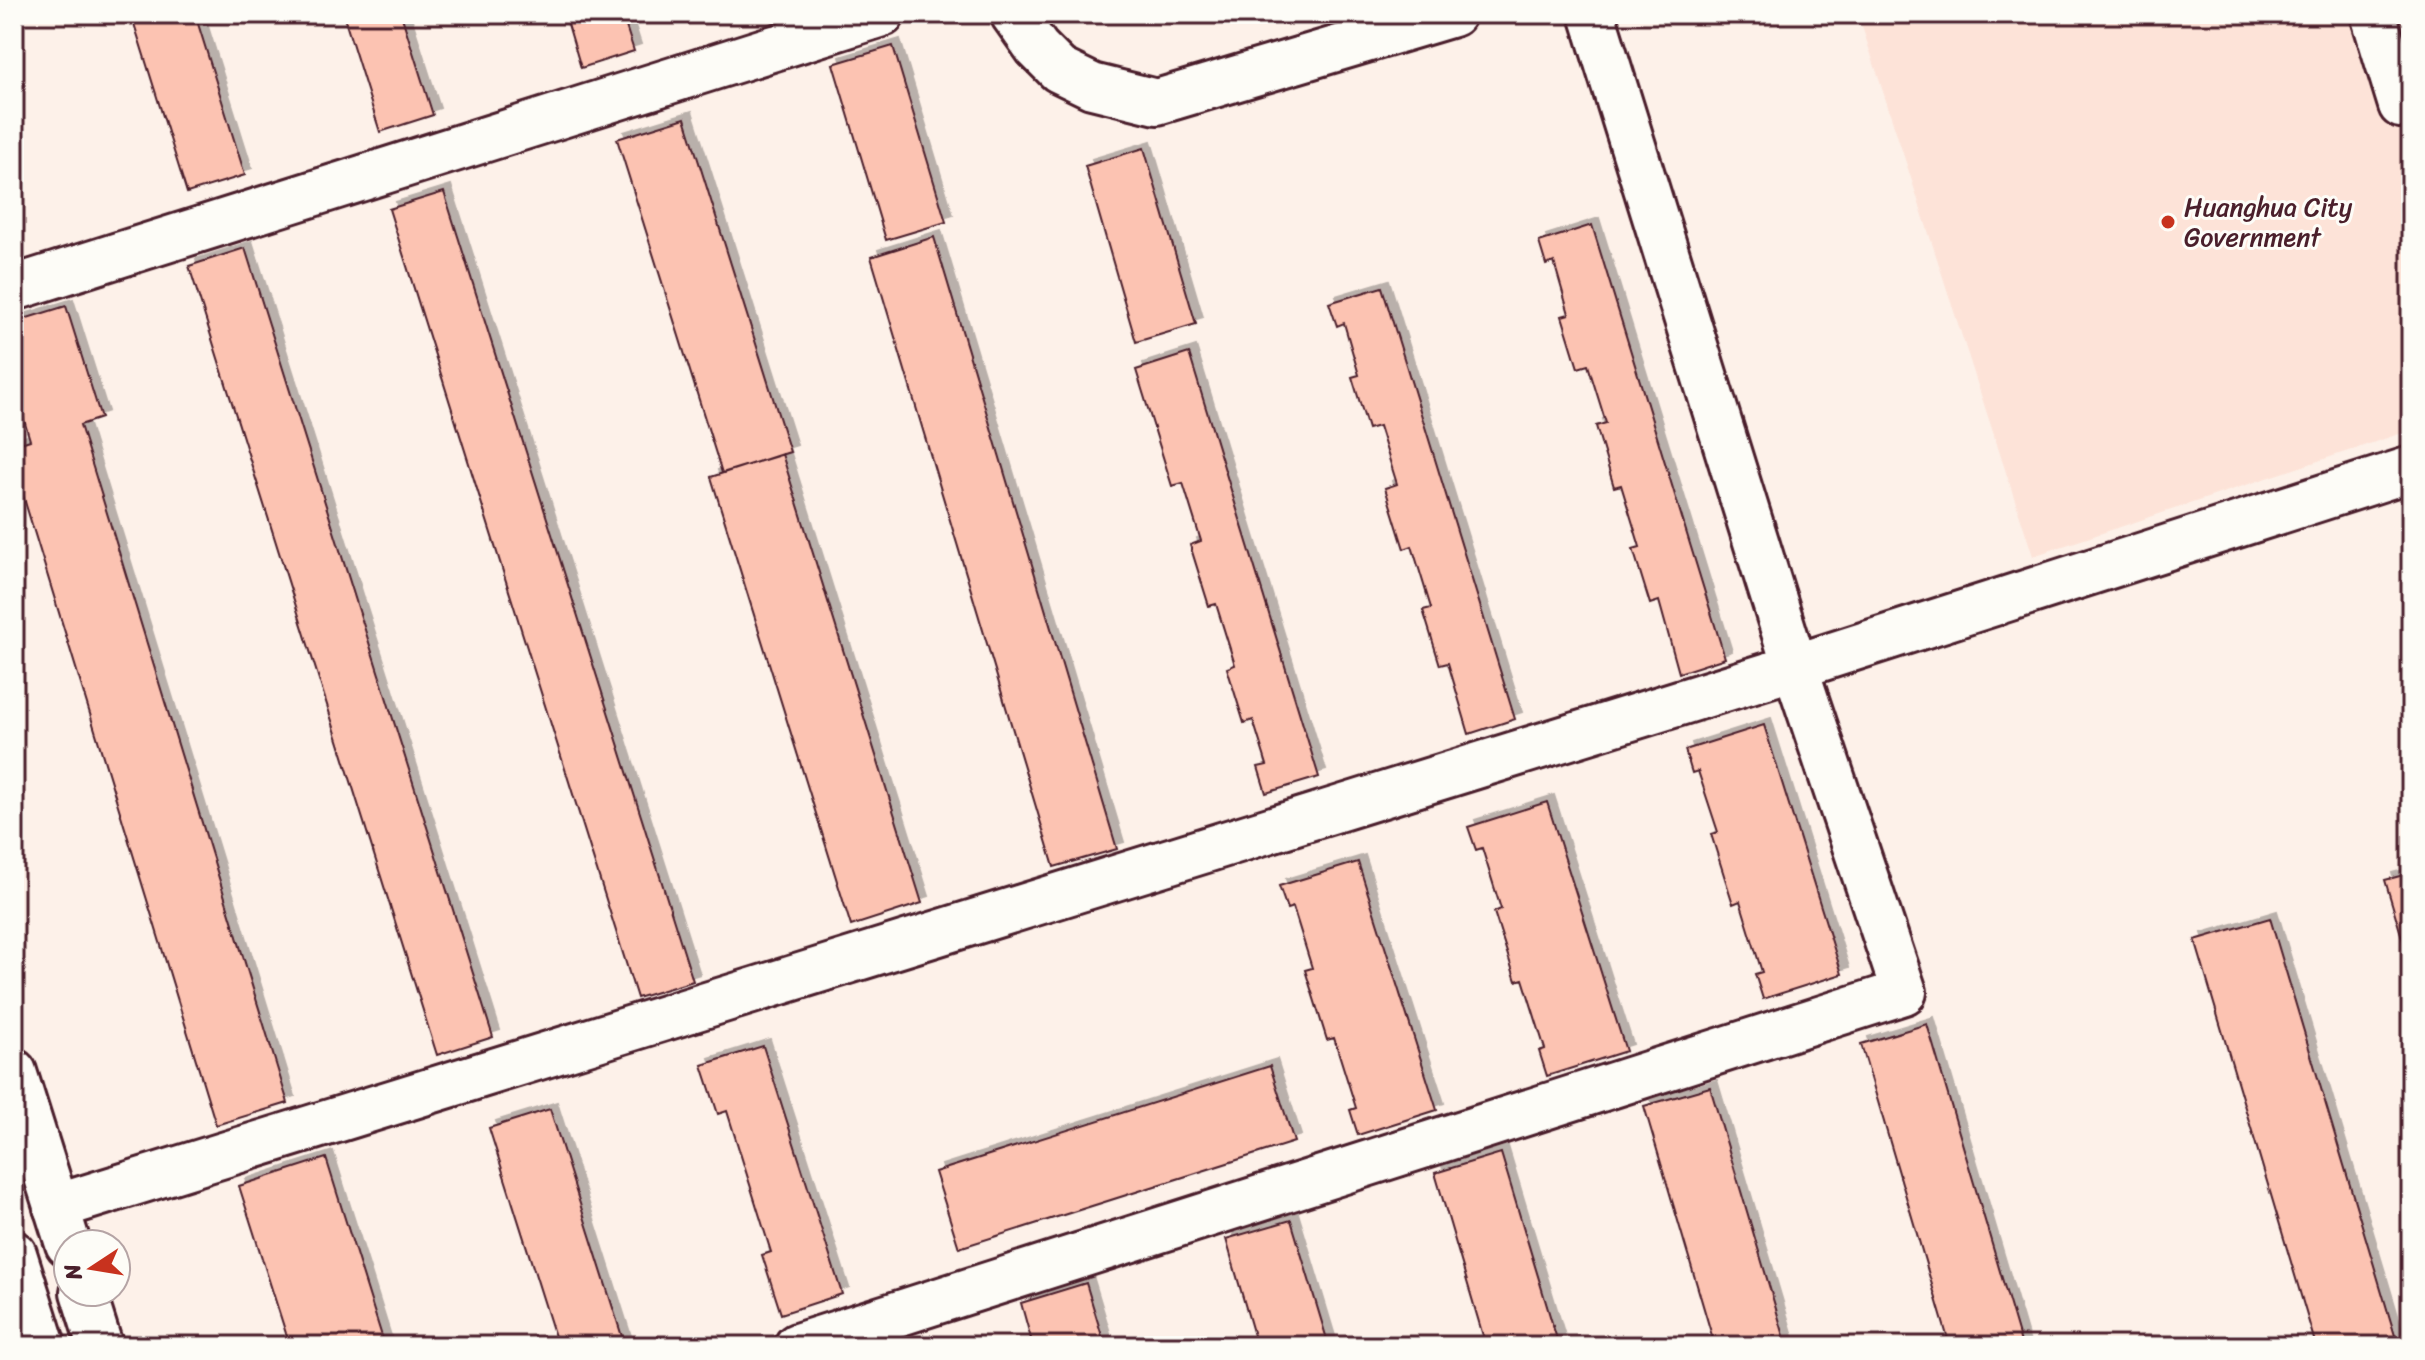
<svg xmlns="http://www.w3.org/2000/svg" width="2425" height="1360" viewBox="0 0 2425 1360" font-family="Sriracha,sans-serif">
  <style>
    .built { fill: #fde3d8 }
    .building { fill: #fcc3b2; stroke: #4a1f2b; stroke-width: 2; filter: url(#shadow) }
    .lines { fill: none; stroke-linecap: round; stroke-linejoin: round }
    .minor-casing { stroke: #4a1f2b; stroke-width: 50 }
    .major-casing { stroke: #4a1f2b; stroke-width: 50 }
    .minor { stroke: #fdfcf7; stroke-width: 44 }
    .major { stroke: #fdfcf7; stroke-width: 44 }
    .poi-dot { fill: #c8321e; stroke: #fdfcf7; stroke-width: 3 }
    .labels { text-anchor: middle; stroke-width: 6; stroke-linejoin: round; paint-order: stroke }
    .poi-label { font-size: 26px; fill: #4a1f2b; stroke: #fdfcf7; text-anchor: start }
  </style>
  <defs>
    <filter id="shadow"><feDropShadow dx="7" dy="-7" stdDeviation="0" flood-color="#0004"/></filter>
  </defs>
  <rect width="100%" height="100%" fill="#fdf1e9"/>
  <filter id="ink" filterUnits="userSpaceOnUse"><feTurbulence type="fractalNoise" baseFrequency=".0125" numOctaves="2"/><feDisplacementMap in="SourceGraphic" scale="16" xChannelSelector="R" yChannelSelector="G"/><feConvolveMatrix kernelMatrix="1 2 1 2 8 2 1 2 1" color-interpolation-filters="sRGB"/></filter>
  <g filter="url(#ink)">
    <path class="built" d="M 1858,14 L 2411,14 L 2411,430 L 2033,556 Z"/>
    <path class="building" d="M 131,14 L 195,14 L 245,175 L 187,193 Z
      M 343,14 L 401,14 L 433,115 L 380,132 Z
      M 565,14 L 622,14 L 634,51 L 581,68 Z
      M 893,46 L 946,222 L 886,240 L 833,64 Z
      M 685,118 L 790,452 L 722,473 L 617,139 Z
      M 1144,148 L 1196,324 L 1136,342 L 1085,166 Z
      M 444,192 L 693,981 L 637,998 L 389,209 Z
      M 1592,225 L 1725,658 L 1679,673 L 1659,601 L 1650,604 L 1633,549 L 1640,547 L 1621,485 L 1614,487 L 1596,426 L 1606,423 L 1588,365 L 1578,368 L 1562,316 L 1569,314 L 1554,262 L 1546,265 L 1539,242 Z
      M 934,237 L 1117,849 L 1054,867 L 871,257 Z
      M 245,248 L 493,1037 L 437,1055 L 189,266 Z
      M 1382,287 L 1515,719 L 1469,734 L 1448,663 L 1440,665 L 1423,610 L 1431,608 L 1412,546 L 1404,549 L 1385,488 L 1397,484 L 1379,426 L 1368,429 L 1352,377 L 1359,375 L 1344,323 L 1337,326 L 1329,303 Z
      M 66,306 L 101,418 L 80,425 L 288,1103 L 216,1125 L 14,466 L 14,445 L 30,440 L 14,387 L 14,322 Z
      M 1189,353 L 1319,777 L 1266,793 L 1258,767 L 1267,765 L 1253,720 L 1244,723 L 1227,668 L 1235,665 L 1216,604 L 1209,606 L 1190,545 L 1201,541 L 1183,483 L 1172,486 L 1136,370 Z
      M 782,454 L 922,903 L 851,926 L 711,477 Z
      M 1764,725 L 1842,974 L 1763,999 L 1755,974 L 1762,972 L 1740,901 L 1733,904 L 1711,834 L 1718,832 L 1698,771 L 1692,773 L 1685,750 Z
      M 1547,802 L 1626,1051 L 1547,1076 L 1539,1051 L 1545,1049 L 1523,979 L 1516,981 L 1494,912 L 1501,909 L 1482,848 L 1476,850 L 1468,827 Z
      M 1358,862 L 1437,1110 L 1358,1135 L 1350,1110 L 1356,1108 L 1334,1038 L 1327,1040 L 1305,970 L 1312,968 L 1293,907 L 1287,909 L 1279,886 Z
      M 2411,873 L 2411,968 L 2385,880 Z
      M 2270,918 L 2396,1339 L 2372,1346 L 2316,1346 L 2195,940 Z
      M 1927,1024 L 2022,1346 L 1950,1346 L 1861,1044 Z
      M 763,1046 L 842,1294 L 781,1314 L 762,1255 L 771,1252 L 727,1111 L 718,1114 L 702,1065 Z
      M 1270,1066 L 1294,1142 L 959,1248 L 935,1172 Z
      M 1710,1087 L 1787,1346 L 1715,1346 L 1644,1106 Z
      M 550,1109 L 625,1346 L 558,1346 L 489,1128 Z
      M 1501,1153 L 1559,1346 L 1486,1346 L 1435,1173 Z
      M 326,1158 L 385,1346 L 290,1346 L 239,1186 Z
      M 1291,1220 L 1329,1346 L 1257,1346 L 1226,1239 Z
      M 1086,1283 L 1105,1346 L 1033,1346 L 1021,1303 Z"/>
    <g class="lines">
      <defs>
        <path id="minor" d="M 1013,14 L 1037,48 L 1059,70 L 1092,86 L 1157,102 L 1453,14
          M 2373,14 L 2401,105 L 2411,102
          M 14,288 L 882,14
          M 56,1207 L 1795,667 L 2411,469
          M 797,1346 L 1904,992 L 1795,667 L 1592,14"/>
        <path id="major" d="M 14,1072 L 68,1244
          M 14,1254 L 43,1346
          M 83,1292 L 100,1346"/>
      </defs>
      <use href="#minor" class="minor-casing"/>
      <use href="#major" class="major-casing"/>
      <use href="#minor" class="minor"/>
      <use href="#major" class="major"/>
    </g>
  </g>
  <circle class="poi-dot" cx="2168" cy="222" r="8"/>
  <g class="labels">
    <g class="poi-label">
      <text x="2184" y="216">Huanghua City<tspan x="2184" dy="30">Government</tspan></text>
    </g>
  </g>
  <rect width="2425" height="1360" fill="none" stroke="#fdfcf7" stroke-width="48"/>
  <rect x="24" y="24" width="2377" height="1312" fill="none" stroke="#4a1f2b" stroke-width="3" filter="url(#ink)"/>
  <g transform="translate(92 1268) rotate(258)"><circle r="38" fill="#fdfcf7" stroke="#b5a4a5" stroke-width="2"/>
  <path d="M0-6L14 30L0 20L-14 30Z" fill="#c8321e"/>
  <text y="-12" font-size="22" font-weight="bold" text-anchor="middle" fill="#4a1f2b">N</text>
  </g>
</svg>
